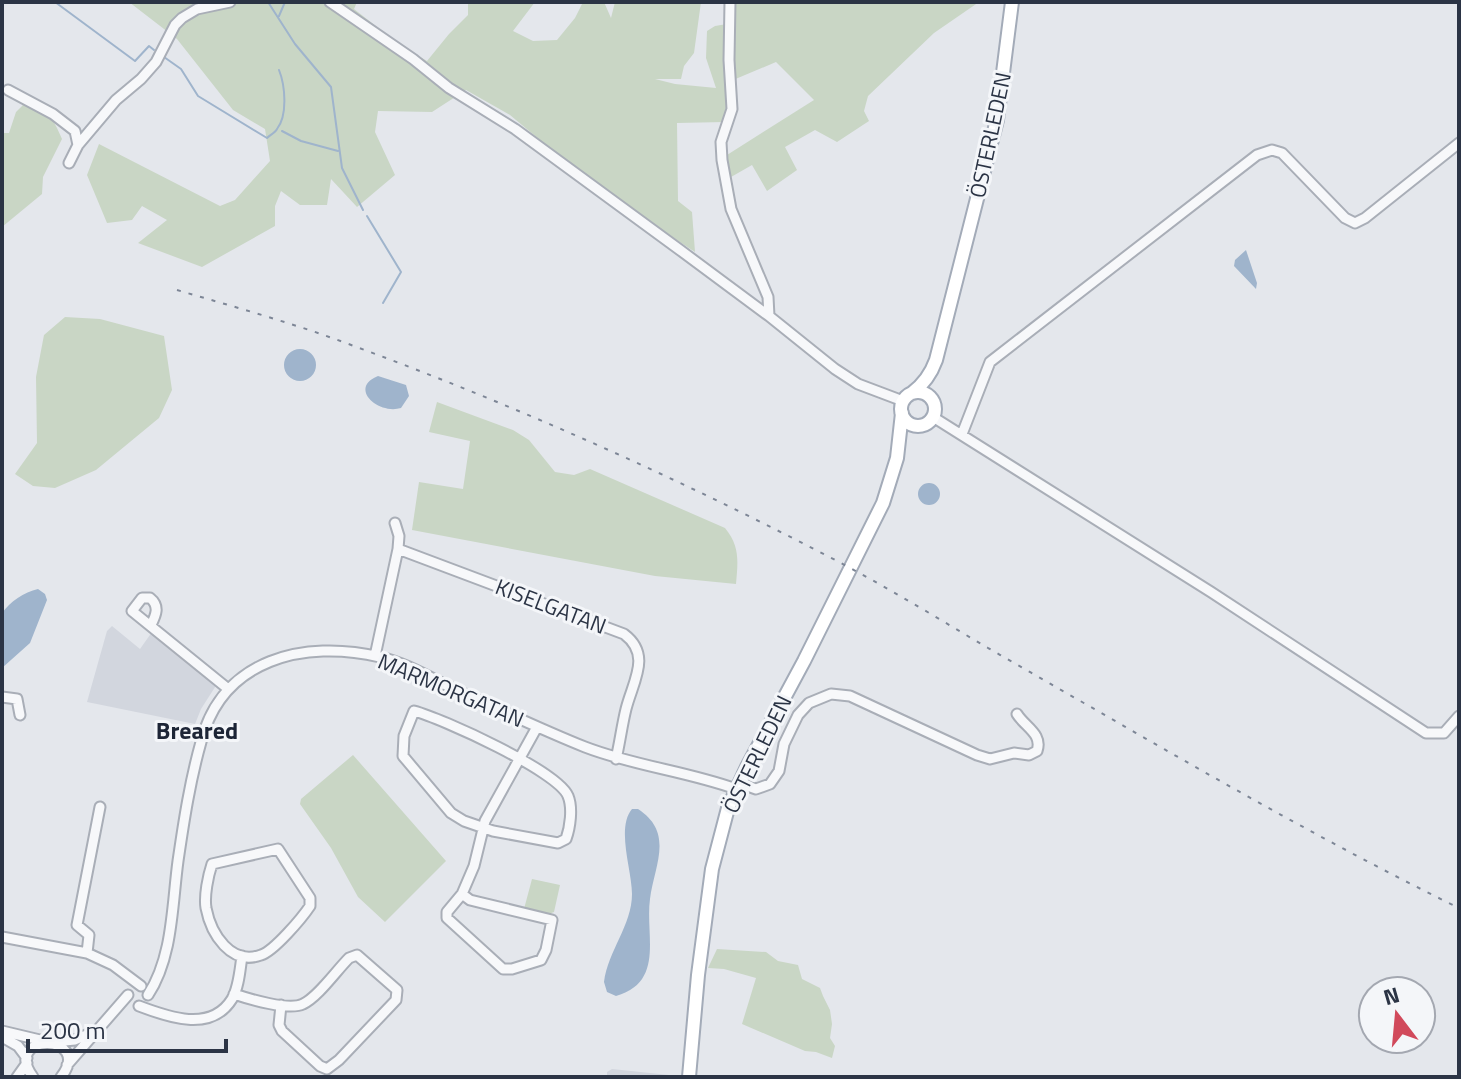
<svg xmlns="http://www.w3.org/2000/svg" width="1461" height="1079" viewBox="0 0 1461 1079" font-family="'Titillium Web',sans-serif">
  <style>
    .built { fill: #d2d6de }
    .green { fill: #c9d6c5 }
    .water { fill: #9fb4cc }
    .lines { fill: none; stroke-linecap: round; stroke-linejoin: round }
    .stream { stroke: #9fb4cc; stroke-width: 2 }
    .minor-casing { stroke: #a9aeb7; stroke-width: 13 }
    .major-casing { stroke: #a3abb8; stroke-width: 16 }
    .minor { stroke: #f7f8fa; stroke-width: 9 }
    .major { stroke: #fff; stroke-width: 12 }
    .rail { stroke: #7d8696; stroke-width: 2; stroke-dasharray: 4 8; stroke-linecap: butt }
    .labels { text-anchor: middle; stroke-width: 6; stroke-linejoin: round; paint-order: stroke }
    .street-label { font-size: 22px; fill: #2b3445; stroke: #f4f6f9 }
    .neighbourhood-label { font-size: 24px; font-weight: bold; fill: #1d2536; stroke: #f4f6f9 }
  </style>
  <rect width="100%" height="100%" fill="#e4e7ec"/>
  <path class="built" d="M 112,626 L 140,649 L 152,632 L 217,684 L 201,709 L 195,724 L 87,702 L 107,631 Z
    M 612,1069 L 669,1075 L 669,1077 L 607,1077 L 607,1072 Z"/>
  <path class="green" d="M 129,2 L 357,2 L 354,9 L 400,45 L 427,61 L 449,34 L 468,15 L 468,2 L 535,2 L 513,31 L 533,41 L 557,40 L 575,18 L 583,2 L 604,2 L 611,18 L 615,2 L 701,2 L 694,53 L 684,66 L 681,79 L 655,79 L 675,84 L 716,88 L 706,58 L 707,31 L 715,26 L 733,23 L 734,2 L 979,2 L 934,33 L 868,96 L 864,111 L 869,121 L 837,142 L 815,130 L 785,147 L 797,170 L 767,191 L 752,165 L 731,177 L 727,155 L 814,100 L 776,62 L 726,83 L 728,105 L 725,122 L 677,123 L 678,201 L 692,212 L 695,252 L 648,221 L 552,150 L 510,115 L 466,90 L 432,112 L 378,111 L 375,132 L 395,175 L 357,207 L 331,179 L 327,205 L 300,205 L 281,191 L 275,206 L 275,226 L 202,267 L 138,243 L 167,220 L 142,206 L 132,220 L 107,223 L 87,175 L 99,144 L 220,206 L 235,200 L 270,161 L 265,129 L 233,110 L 177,39 Z
    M 23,105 C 47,110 53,117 62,139 L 43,177 L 42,194 L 2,227 L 2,133 L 9,133 L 16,112 Z
    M 65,317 L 100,319 L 164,336 L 172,390 L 159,418 L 96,470 L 55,488 L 33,486 L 15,474 L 37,443 L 36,377 L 44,335 Z
    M 437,402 L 513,430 L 529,440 L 555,472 L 574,475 L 590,469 L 725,528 C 740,546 738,561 736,584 L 655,576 L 412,530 L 419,482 L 463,489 L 470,441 L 429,432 Z
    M 353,755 L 446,861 L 385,922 L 358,897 L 331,848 L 300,804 L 301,799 Z
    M 532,879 L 560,885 L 554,912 L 546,915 L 524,909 Z
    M 717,949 L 766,952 L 778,961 L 798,965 L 802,979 L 820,988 L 823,996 L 830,1010 L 832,1024 L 830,1038 L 835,1046 L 832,1058 L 816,1052 L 805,1051 L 742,1024 L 756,978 L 724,969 L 708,968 Z"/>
  <path class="water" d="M 1246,250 L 1257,283 L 1256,289 L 1234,266 L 1235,260 Z
    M284 365a16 16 0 1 1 32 0a16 16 0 1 1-32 0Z
    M 378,376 L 406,385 L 409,396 L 401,408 C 378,415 348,388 378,376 Z
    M918 494a11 11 0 1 1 22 0a11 11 0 1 1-22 0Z
    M 38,589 L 45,594 L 47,600 L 30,643 L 2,668 L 2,613 C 10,602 24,592 38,589 Z
    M 632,809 L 638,809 C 675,833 654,866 650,899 C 645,935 665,982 616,996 L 607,992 L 604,982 C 608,951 632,925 632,894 C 632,870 616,828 632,809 Z"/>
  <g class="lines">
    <path class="stream" d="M 55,2 L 135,61 L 149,46 L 154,50
      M 268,2 L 295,44 L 331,87 L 342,168 L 363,210
      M 279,16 L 285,2
      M 164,57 L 181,69 L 198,96 L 267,138 C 270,135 275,133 277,129 C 288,115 285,85 279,70
      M 282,131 L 301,141 L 338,151
      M 367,216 L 401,272 L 383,303"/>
    <defs>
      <path id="minor" d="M 330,2 L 413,59 L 449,88 L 515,129 L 680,250 L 769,316 L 835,369 L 858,384 L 903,401
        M 730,2 L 729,60 L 732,109 L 721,142 L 722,160 L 731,209 L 768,297 L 769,316
        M 8,90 L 53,114 L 75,131 L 78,145 L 69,163
        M 78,145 L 116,100 L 141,79 L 156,62 L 175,25 L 182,18 L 197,9 L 230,2
        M 933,417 L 1211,592 L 1426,733 L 1444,733 L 1459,716
        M 962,434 L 990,362 L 1257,155 L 1272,150 L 1282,153 L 1345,218 L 1355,223 L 1365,218 L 1459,143
        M 398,549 L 624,634 C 652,655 633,681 626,709 C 622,725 620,742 616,759
        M 151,625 C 156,615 160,606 150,598 L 142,598 L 132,611 L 227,688
        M 375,656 L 398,549 L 399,536 L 395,523
        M 2,697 L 17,699 L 20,715
        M 414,711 C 441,718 558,771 568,796 C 573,808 570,828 566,839 L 558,843 L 493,831 L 464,821 L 451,813 L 403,756 L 404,736 Z
        M 739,783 L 756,789 L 770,784 L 779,771 L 784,744 L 798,715 L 809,703 L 831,694 L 850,696 L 977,755 L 990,759 L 1014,753 L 1029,755 L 1037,751 C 1043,734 1025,727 1017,714
        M 278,849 L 310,898 L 310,906 C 302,918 274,951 261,955 C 231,966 211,934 206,908 C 204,896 208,876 212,864 Z
        M 462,894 L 447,912 L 447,918 L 503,969 L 512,969 L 541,960 L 546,950 L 552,920 L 470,900 L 462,894 L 474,866 L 485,821 L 537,727
        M 2,937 L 87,953 L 113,965 L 141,986
        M 87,953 L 89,935 L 77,925 L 100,807
        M 234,994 C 249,999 289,1011 303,1004 C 318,997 336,971 349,958 L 357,955 L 397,990 L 396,1000 L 339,1060 L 327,1069 L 320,1066 L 282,1031 L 279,1025 L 281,1005
        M 148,995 C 173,957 172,905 178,861 C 184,820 190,781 201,742 C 222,659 304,639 380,657 C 406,663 429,677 452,688 C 496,708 540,729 585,747 C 634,766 686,771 736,789
        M 139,1006 C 168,1017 211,1033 232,999 C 239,987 240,969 242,956
        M 2,1031 L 44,1041
        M 2,1037 L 18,1046 L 27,1058
        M 54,1042 L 75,1040 L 93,1032
        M 67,1065 L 128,995
        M 17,1077 L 27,1063
        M 33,1077 C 0,1032 95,1033 61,1077"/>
      <path id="major" d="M901 409a17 17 0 1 1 34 0a17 17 0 1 1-34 0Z
        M 912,393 C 924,384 931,374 936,360 L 997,120 L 1012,2
        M 689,1077 L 698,975 L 712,869 L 728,808 L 747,767 L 804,661 L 883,503 L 897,458 L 902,413"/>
    </defs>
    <use href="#minor" class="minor-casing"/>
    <use href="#major" class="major-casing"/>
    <use href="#minor" class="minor"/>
    <use href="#major" class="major"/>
    <path class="rail" d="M 177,290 C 225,304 274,318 321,334 C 499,398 671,474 839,562 C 890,589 939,619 988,648 C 1144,737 1298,829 1459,908"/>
  </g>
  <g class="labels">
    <g class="street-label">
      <text transform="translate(990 135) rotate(-78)" y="8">ÖSTERLEDEN</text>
      <text transform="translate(551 606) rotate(21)" y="8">KISELGATAN</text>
      <text transform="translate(451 690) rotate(23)" y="8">MARMORGATAN</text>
      <text transform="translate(757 754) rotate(-64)" y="8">ÖSTERLEDEN</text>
    </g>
    <g class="neighbourhood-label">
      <text x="197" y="739">Breared</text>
    </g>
  </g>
  <rect width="1461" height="1079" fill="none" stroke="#2b3445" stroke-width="8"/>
  <g transform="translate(1397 1015) rotate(344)"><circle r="38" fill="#f4f6f9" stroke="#a4a8b1" stroke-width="2"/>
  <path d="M0-6L14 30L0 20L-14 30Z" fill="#d1495b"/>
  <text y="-12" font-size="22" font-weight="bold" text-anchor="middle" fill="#2b3445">N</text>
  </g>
  <path d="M28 1039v12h198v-12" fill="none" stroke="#2b3445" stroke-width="4"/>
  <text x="40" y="1039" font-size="24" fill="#2b3445" stroke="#f4f6f9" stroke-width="6" paint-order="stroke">200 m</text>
</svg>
